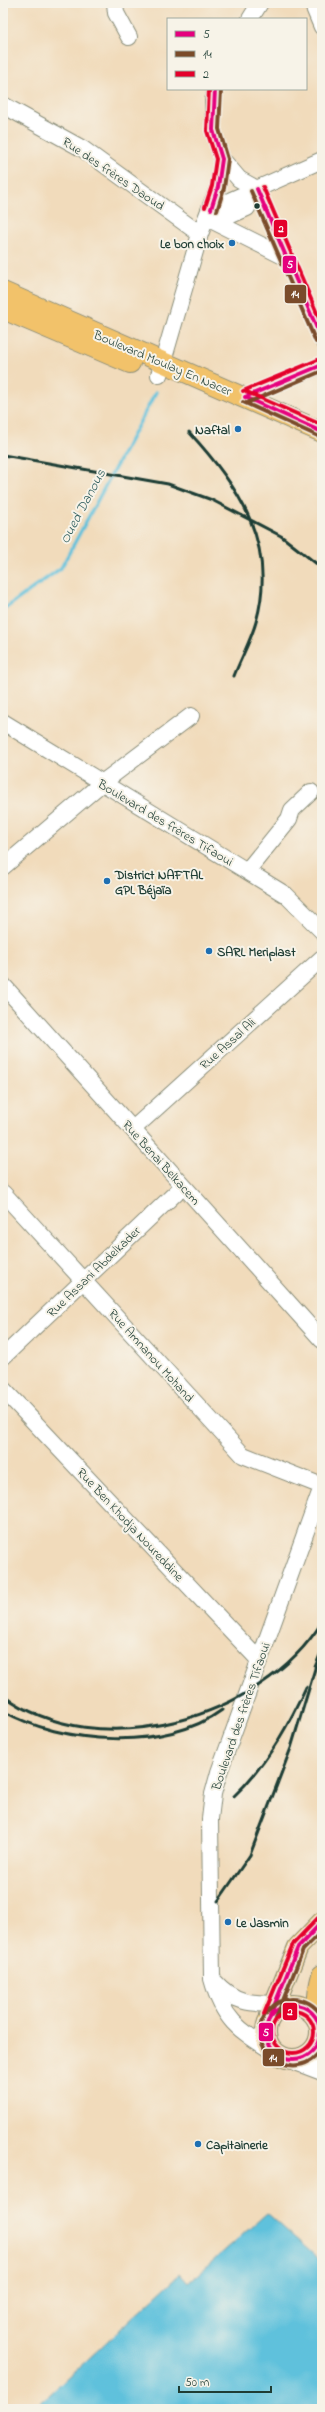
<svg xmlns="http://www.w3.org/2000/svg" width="325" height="2412" viewBox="0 0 325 2412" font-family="'Indie Flower',sans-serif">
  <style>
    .water { fill: #5ec1dc; stroke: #3e7f88 }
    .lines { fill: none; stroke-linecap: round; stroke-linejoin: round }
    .stream { stroke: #5ec1dc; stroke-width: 3.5 }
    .minor-casing { stroke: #888c78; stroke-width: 18 }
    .major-casing { stroke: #888c78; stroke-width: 22 }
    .minor { stroke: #fff; stroke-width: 16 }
    .major { stroke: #f2c26a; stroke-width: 20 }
    .rail { stroke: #1f3d34; stroke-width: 3 }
    .bus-1-casing { stroke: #f7f3e8; stroke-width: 7 }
    .bus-2-casing { stroke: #f7f3e8; stroke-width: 7 }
    .bus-3-casing { stroke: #f7f3e8; stroke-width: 7 }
    .bus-1 { stroke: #e5007d; stroke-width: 4 }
    .bus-2 { stroke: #7a4b2a; stroke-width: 4 }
    .bus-3 { stroke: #e4002b; stroke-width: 4 }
    .bus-dot { fill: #1f3d34; stroke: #f7f3e8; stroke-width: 1.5 }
    .poi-dot { fill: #1f6fb2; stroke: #f7f3e8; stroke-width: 1.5 }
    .labels { text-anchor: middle; stroke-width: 4; stroke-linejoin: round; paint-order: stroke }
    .street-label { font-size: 13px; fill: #1f3d34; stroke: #f7f3e8 }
    .poi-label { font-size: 13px; font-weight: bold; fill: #1f3d34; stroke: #f7f3e8; text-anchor: start }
    .water-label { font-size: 14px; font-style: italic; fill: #2f5e5e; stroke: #f7f3e8 }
    .line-badge { stroke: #f7f3e8; stroke-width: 1.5 }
    .badge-label { font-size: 11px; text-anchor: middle; font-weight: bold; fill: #fff }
  </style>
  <rect width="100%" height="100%" fill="#f7f3e8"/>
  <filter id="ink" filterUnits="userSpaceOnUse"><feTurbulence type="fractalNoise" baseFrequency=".025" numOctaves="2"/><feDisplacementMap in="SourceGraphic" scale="8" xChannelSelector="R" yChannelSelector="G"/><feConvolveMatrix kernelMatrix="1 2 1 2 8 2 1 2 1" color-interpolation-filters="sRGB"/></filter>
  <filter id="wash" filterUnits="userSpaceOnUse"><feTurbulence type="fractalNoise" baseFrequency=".012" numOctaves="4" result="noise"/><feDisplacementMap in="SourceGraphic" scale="16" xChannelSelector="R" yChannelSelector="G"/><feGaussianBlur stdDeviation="0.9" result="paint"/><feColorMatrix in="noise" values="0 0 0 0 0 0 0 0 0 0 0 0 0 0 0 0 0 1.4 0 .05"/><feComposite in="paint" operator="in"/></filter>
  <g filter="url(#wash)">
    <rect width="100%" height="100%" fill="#f1dbbb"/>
    <path class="water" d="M 267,2213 L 322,2262 L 322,2409 L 34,2409 L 180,2274 L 188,2283 Z"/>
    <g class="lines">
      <path class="stream" d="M 3,610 L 61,568 L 156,392"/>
    </g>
  </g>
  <g filter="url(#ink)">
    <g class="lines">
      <defs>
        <path id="minor" d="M 115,3 L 116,13 L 129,37
          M 312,3 L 322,27
          M 250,19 L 260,3
          M 3,105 L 83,149 L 200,234
          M 222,159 L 239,179 L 257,189 L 322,340
          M 211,209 L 322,160
          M 207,218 L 285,257
          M 207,218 L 229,216 L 247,208 L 257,189
          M 159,375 L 200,234 L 218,187 L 222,159 L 213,130 L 213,102 L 215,89
          M 245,397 L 322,365
          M 3,722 L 286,895 L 322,931
          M 3,867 L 102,783 L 191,716
          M 247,871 L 289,819 L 292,810 L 311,792
          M 3,985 L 322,1340
          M 133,1129 L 322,958
          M 3,1193 L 243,1455 L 322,1486
          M 3,1357 L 183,1186
          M 3,1389 L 259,1660
          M 214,1981 C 238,2008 258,2003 292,2004
          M 319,2037 L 322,2050
          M 277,2054 C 241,2031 224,2023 212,1979 L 210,1819 L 213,1794 L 219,1772 L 322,1487
          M 285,2058 L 322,2072"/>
        <path id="major" d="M 3,292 L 322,432
          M 3,309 L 130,363
          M266 2032a27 27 0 1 1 54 0a27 27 0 1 1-54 0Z
          M 270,2016 L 298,1947 L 322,1922
          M 319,2025 C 316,2008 317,1993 322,1975"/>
      </defs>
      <use href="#minor" class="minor-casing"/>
      <use href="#major" class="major-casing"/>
      <use href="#minor" class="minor"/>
      <use href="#major" class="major"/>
      <path class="rail" d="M 189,432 C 239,486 278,545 256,622 C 251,640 241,658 234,676
        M 3,455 L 168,484 L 212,500 L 281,536 L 322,568
        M 315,1667 L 322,1650
        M 3,1695 C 98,1766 262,1719 322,1622
        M 3,1711 C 61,1744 166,1752 222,1710
        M 234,1796 C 266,1766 288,1727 306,1687
        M 218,1901 L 250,1855 L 291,1748 L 317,1662"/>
      <defs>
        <path id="bus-1" d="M 257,189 L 322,340
          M 211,209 L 218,187 L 222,159 L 213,130 L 215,89
          M 245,397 L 322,432
          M 245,397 L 322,365
          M266 2032a27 27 0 1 1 54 0a27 27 0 1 1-54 0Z
          M 270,2016 L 298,1947 L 322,1922"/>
        <path id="bus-2" d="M 251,191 L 316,342
          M 217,211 L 224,188 L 228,159 L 219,129 L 221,90
          M 243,402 L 320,437
          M 247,403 L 322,371
          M 322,2016 C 315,2005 305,1999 292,1999 C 282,1999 274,2004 268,2011 C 238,2047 297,2090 322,2048
          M 276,2018 L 303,1950 L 322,1931"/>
        <path id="bus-3" d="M 263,187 L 322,325
          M 205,207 L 212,186 L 216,159 L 207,131 L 209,89
          M 243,391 L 320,359
          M 247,392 L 322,425
          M272 2032a21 21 0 1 1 42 0a21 21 0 1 1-42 0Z
          M 264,2014 L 293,1944 L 318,1918"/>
      </defs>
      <use href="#bus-1" class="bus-1-casing"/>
      <use href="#bus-2" class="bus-2-casing"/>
      <use href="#bus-3" class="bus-3-casing"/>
      <use href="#bus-1" class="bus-1"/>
      <use href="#bus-2" class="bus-2"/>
      <use href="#bus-3" class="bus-3"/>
    </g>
  </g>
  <circle class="bus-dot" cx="257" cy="206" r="3.5"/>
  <g class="poi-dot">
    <circle cx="232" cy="243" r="4"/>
    <circle cx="238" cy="429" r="4"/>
    <circle cx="107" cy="881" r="4"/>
    <circle cx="209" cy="951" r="4"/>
    <circle cx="228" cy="1922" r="4"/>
    <circle cx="198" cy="2144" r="4"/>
  </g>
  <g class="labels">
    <g class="street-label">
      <text transform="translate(114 173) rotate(34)" y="5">Rue des frères Daoud</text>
      <text transform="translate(163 362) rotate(23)" y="5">Boulevard Moulay En Nacer</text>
      <text transform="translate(166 822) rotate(31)" y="5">Boulevard des frères Tifaoui</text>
      <text transform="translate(227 1043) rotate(-42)" y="5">Rue Assal Ali</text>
      <text transform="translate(162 1162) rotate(48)" y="5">Rue Benai Belkacem</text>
      <text transform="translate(93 1271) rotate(-44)" y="5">Rue Assani Abdelkader</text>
      <text transform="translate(152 1355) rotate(48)" y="5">Rue Amnanou Mohand</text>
      <text transform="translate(131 1524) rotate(47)" y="5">Rue Ben Khodja Noureddine</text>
      <text transform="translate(240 1716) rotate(-71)" y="5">Boulevard des frères Tifaoui</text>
    </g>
    <g class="poi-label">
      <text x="224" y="248" text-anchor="end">Le bon choix</text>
      <text x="230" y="434" text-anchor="end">Naftal</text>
      <text x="115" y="879">District NAFTAL<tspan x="115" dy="15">GPL Béjaïa</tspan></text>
      <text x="217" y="956">SARL Meriplast</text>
      <text x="236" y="1927">Le Jasmin</text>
      <text x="206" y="2149">Capitainerie</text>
    </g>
    <g class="water-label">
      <text transform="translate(82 506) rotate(-62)" y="5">Oued Danous</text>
    </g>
  </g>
  <g class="line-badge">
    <rect x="273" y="219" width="15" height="19" rx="4" fill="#e4002b"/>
    <rect x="282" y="255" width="15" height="19" rx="4" fill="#e5007d"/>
    <rect x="284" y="284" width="23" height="20" rx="4" fill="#7a4b2a"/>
    <rect x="282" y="2002" width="16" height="19" rx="4" fill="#e4002b"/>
    <rect x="258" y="2022" width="16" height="20" rx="4" fill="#e5007d"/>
    <rect x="262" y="2048" width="23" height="19" rx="4" fill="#7a4b2a"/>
  </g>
  <g class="badge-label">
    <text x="281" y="232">2</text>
    <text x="290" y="268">5</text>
    <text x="295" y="298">14</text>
    <text x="290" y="2015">2</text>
    <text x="266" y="2036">5</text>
    <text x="273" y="2062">14</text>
  </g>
  <rect width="325" height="2412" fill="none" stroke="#f7f3e8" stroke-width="16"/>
  <rect x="167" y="18" width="140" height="72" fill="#f7f3e8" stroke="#a1aaa0"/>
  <rect x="175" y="31" width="20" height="6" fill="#e5007d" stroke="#a1aaa0"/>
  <text x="203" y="38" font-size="12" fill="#1f3d34">5</text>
  <rect x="175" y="51" width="20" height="6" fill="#7a4b2a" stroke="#a1aaa0"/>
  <text x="203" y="58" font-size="12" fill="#1f3d34">14</text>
  <rect x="175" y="71" width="20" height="6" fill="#e4002b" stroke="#a1aaa0"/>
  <text x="203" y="78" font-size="12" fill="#1f3d34">2</text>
  <path d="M179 2386v6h92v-6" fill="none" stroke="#1f3d34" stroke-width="2"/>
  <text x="185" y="2386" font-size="12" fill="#1f3d34" stroke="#f7f3e8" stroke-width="3" paint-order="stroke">50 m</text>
</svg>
